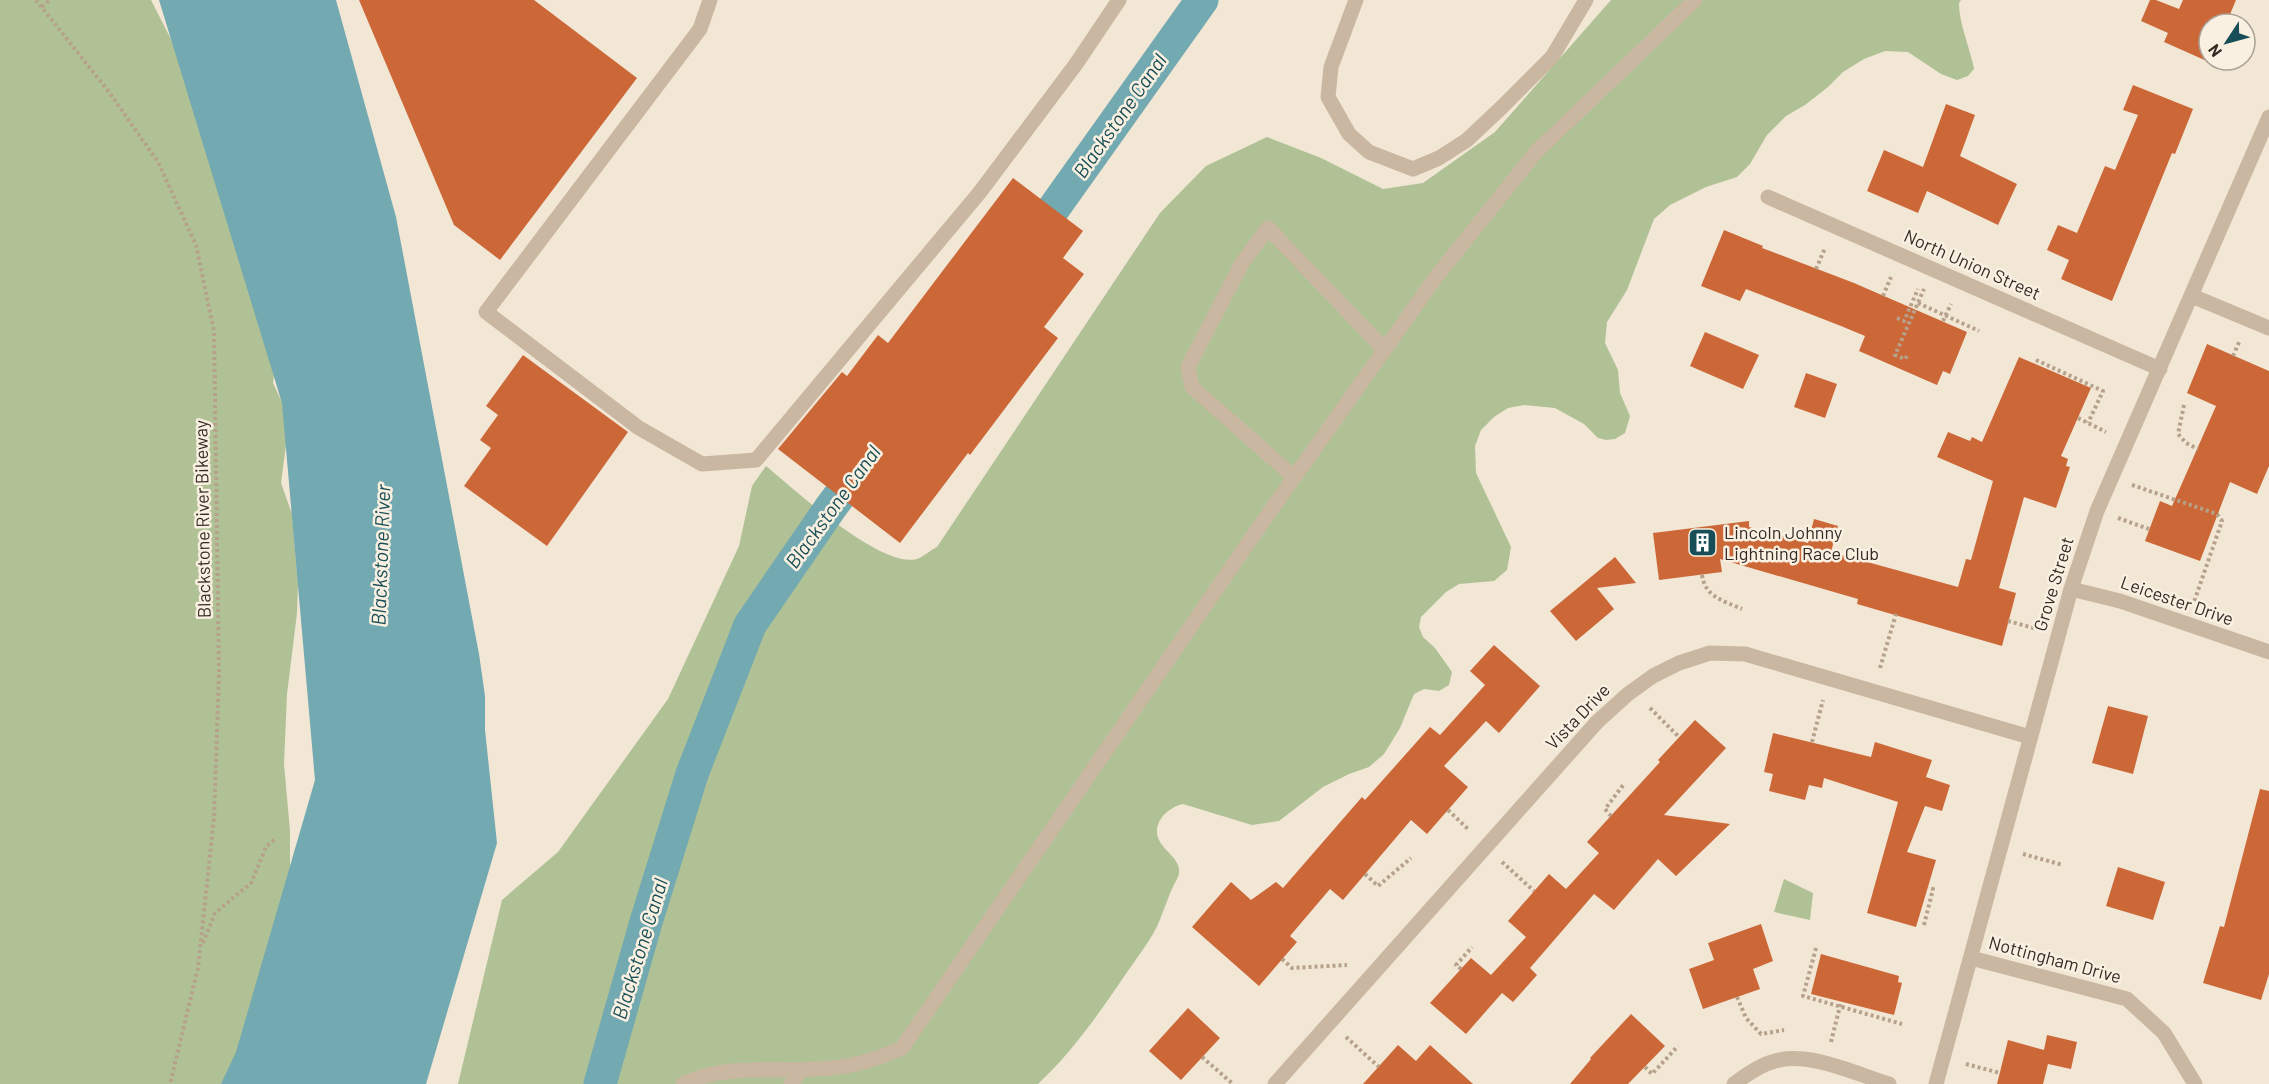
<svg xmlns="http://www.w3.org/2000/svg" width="2269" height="1084" viewBox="0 0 2269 1084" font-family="Barlow,sans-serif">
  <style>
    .green { fill: #afc195 }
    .water { fill: #73a9b0 }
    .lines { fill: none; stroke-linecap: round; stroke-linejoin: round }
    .canal { stroke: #73a9b0; stroke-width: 33 }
    .building { fill: #cc6838 }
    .path { stroke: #b6a18b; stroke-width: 4; stroke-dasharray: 3 3; stroke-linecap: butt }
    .service { stroke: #cab7a1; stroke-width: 15 }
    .minor { stroke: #cab7a1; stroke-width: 15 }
    .labels { text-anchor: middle; stroke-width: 5; stroke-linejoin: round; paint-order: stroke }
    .street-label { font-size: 18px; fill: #342a24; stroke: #faf0e1 }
    .poi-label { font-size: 18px; fill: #342a24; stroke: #faf0e1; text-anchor: start }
    .water-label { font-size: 20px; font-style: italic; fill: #184e57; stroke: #faf0e1 }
  </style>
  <rect width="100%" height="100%" fill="#f2e6d5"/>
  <path class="green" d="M 0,0 L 151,0 L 213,122 L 277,350 L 273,383 L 282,402 L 287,437 L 281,483 L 292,514 L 298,584 L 297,613 L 287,694 L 284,764 L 290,831 L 290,873 L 240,1084 L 0,1084 Z
    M 1611,0 L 1961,0 L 1959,3 C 1959,25 1970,47 1974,69 L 1968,76 L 1957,80 L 1941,74 L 1908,52 L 1885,51 L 1864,59 L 1843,72 L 1828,87 L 1805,105 L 1786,116 L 1767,135 L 1750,164 L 1737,177 L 1706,187 L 1670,205 L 1654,219 L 1627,290 L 1607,322 L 1605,343 L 1618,370 L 1620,393 L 1630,416 L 1625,433 L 1615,439 L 1606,440 L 1598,438 L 1584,424 L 1555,408 L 1524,405 L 1508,408 L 1494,417 L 1481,430 L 1475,446 L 1476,473 L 1511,547 L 1507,570 L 1494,581 L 1459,584 L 1446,592 L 1421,617 L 1419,627 L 1423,637 L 1435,648 L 1452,672 L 1449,685 L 1439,691 L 1424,689 L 1414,694 L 1400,728 L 1384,754 L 1369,767 L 1349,774 L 1323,787 L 1279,821 L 1252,825 L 1183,804 C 1168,807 1151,823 1159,840 C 1165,853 1186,862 1177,879 C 1167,896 1163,917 1153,934 C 1143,951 1130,967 1119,984 C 1095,1019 1070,1054 1038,1084 L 458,1084 L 502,900 L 558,852 L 668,699 L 739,546 L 752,486 L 766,466 C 794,489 881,569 917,559 C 923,557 931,550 937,547 L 1160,213 L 1206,166 L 1267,137 L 1321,158 L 1383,189 L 1423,183 L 1495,132 Z
    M 1784,879 L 1813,893 L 1810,920 L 1774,912 Z"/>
  <path class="water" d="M 159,0 L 336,0 L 396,217 L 479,654 L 485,696 L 485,730 L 497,843 L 426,1084 L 221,1084 L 236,1052 L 315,780 L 282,403 Z"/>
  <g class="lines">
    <path class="canal" d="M 1027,246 L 1202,0
      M 600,1084 L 646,922 L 692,774 L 750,625 L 831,507 L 866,460"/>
  </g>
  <path class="building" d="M 359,0 L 534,0 L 637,78 L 500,260 L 454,225 Z
    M 2150,0 L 2156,0 L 2179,9 L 2183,0 L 2236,0 L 2226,24 L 2209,24 L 2209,62 L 2164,42 L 2168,33 L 2141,21 Z
    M 2133,85 L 2193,109 L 2175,154 L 2172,153 L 2112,301 L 2061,279 L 2069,260 L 2047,250 L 2058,225 L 2077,233 L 2105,166 L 2115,170 L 2138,115 L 2123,110 Z
    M 1946,104 L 1975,115 L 1960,156 L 2017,184 L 1998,225 L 1927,191 L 1918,213 L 1867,191 L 1884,150 L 1923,167 Z
    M 1013,178 L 1083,231 L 1063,258 L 1084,274 L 1044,327 L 1058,338 L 970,455 L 968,453 L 900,543 L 778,449 L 842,372 L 847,376 L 878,335 L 888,343 Z
    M 1724,230 L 1763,246 L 1762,248 L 1854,283 L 1967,332 L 1950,374 L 1943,371 L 1937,385 L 1859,351 L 1865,336 L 1841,326 L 1746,289 L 1740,301 L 1701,286 Z
    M 1705,332 L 1759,355 L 1743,389 L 1690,366 Z
    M 2207,344 L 2269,371 L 2269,466 L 2257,494 L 2230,482 L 2200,561 L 2145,541 L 2160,501 L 2172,506 L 2216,406 L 2187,393 Z
    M 523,355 L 628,432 L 547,546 L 464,486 L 491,448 L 480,440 L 498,415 L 486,406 Z
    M 2019,357 L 2091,388 L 2061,456 L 2068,459 L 2066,466 L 2070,467 L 2056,508 L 2024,497 L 1999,588 L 2016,593 L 2002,646 L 1857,604 L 1858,599 L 1720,559 L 1722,572 L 1659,580 L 1653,533 L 1749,521 L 1749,527 L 1808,543 L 1814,519 L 1838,526 L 1831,552 L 1958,587 L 1966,559 L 1971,560 L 1993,481 L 1937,457 L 1948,432 L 1970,441 L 1972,437 L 1982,442 Z
    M 1806,373 L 1837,384 L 1825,418 L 1794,407 Z
    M 1615,557 L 1636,583 L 1597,588 L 1614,609 L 1576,641 L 1550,611 Z
    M 1494,645 L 1540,686 L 1499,733 L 1486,721 L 1444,766 L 1468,787 L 1427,834 L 1411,820 L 1343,900 L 1330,889 L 1290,936 L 1297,942 L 1259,986 L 1192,927 L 1231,882 L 1251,900 L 1276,882 L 1283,888 L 1362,797 L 1365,800 L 1430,727 L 1440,735 L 1485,685 L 1470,671 Z
    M 2108,706 L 2148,716 L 2133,774 L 2092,763 Z
    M 1695,720 L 1726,748 L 1664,815 L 1730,824 L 1676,876 L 1658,859 L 1614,910 L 1594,894 L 1530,968 L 1537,975 L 1513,1002 L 1502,993 L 1466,1034 L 1430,1003 L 1471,958 L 1491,975 L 1526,937 L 1508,921 L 1549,874 L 1566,889 L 1599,853 L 1587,842 L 1660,762 L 1658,760 Z
    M 1773,733 L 1871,757 L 1875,742 L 1932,760 L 1926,777 L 1950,785 L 1942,811 L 1925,806 L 1907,852 L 1936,860 L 1916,927 L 1867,913 L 1898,802 L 1824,778 L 1822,788 L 1809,785 L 1805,800 L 1769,791 L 1773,774 L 1764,772 Z
    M 2260,789 L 2269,791 L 2269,974 L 2261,1000 L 2203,983 L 2220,926 L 2224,927 Z
    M 2118,867 L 2165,882 L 2153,920 L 2106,906 Z
    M 1761,924 L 1773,961 L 1753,969 L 1760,989 L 1703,1009 L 1689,969 L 1714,960 L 1708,943 Z
    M 1821,954 L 1899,976 L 1898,982 L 1902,983 L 1894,1015 L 1811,994 Z
    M 1188,1008 L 1220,1038 L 1181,1080 L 1149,1051 Z
    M 1631,1014 L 1665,1046 L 1628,1084 L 1570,1084 L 1591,1059 L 1590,1058 Z
    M 2047,1035 L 2077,1042 L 2071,1069 L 2048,1064 L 2043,1084 L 1997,1084 L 2008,1040 L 2044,1050 Z
    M 1398,1045 L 1416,1061 L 1430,1045 L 1473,1084 L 1363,1084 Z"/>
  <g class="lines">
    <path class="path" d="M 36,0 L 109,92 L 158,162 L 196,245 L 214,331 L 219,674 L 214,818 L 198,968 L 170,1084
      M 42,7 L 50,0
      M 1816,269 L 1825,248
      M 1883,296 L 1891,277
      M 1918,303 L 1979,331
      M 1897,318 L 1904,321 L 1918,289
      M 1943,321 L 1951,304
      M 1907,356 L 1905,359 L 1895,355 L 1924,289
      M 2233,356 L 2240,340
      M 2036,360 L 2103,391 L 2088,423
      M 2184,405 L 2178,434 L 2186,443 L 2198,449
      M 2078,418 L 2106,432
      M 2132,485 L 2217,514 L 2222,521 L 2194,602
      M 2118,518 L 2149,529
      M 1702,575 C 1705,597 1724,601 1742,609
      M 2008,621 L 2037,629
      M 1880,668 L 1896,614
      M 1650,708 L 1679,737
      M 1812,742 L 1823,700
      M 1448,810 L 1469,830
      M 1611,816 L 1605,809 L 1624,784
      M 2023,854 L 2063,865
      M 1502,862 L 1534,891
      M 1365,874 L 1378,886 L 1411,858
      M 1924,925 L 1933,889 L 1928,888
      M 203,943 L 215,913 L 251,883 L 266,847 L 275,839
      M 1816,948 L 1803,996 L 1902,1024
      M 1282,959 L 1292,968 L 1347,965
      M 1461,969 L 1456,965 L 1472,947
      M 1737,997 L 1746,1018 L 1761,1034 L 1784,1030
      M 1346,1037 L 1379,1067
      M 1831,1042 L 1841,1002
      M 1202,1057 L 1233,1084
      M 1966,1064 L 2000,1073
      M 1645,1067 L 1652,1074 L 1678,1046"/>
    <path class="service" d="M 710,0 L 700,29 L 486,312 L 639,428 L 702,464 L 756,460 L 980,192 L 1076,64 L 1119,0
      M 1356,0 L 1331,67 L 1328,97 L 1349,134 L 1369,152 L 1413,169 L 1439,158 L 1467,140 L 1502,107 L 1552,57 L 1586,0
      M 1294,477 L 1192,387 L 1188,367 L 1242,263 L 1268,228 L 1384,349
      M 801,1070 C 843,1068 864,1065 902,1048 L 1257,530 L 1436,277 L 1536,152 L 1695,0
      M 683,1084 C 720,1066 762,1070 801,1070 L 791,1084"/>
    <path class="minor" d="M 1768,197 L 2160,369
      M 2192,296 L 2269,328
      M 2071,589 L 2120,601 L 2269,652
      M 1971,958 L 2127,999 L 2164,1033 L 2195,1084
      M 1275,1084 L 1597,722 L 1628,694 L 1653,676 L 1679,663 L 1710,653 L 1745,654 L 2030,737
      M 1734,1084 C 1747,1074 1760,1065 1775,1061 C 1809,1051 1856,1074 1889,1084
      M 1936,1084 L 2071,589 L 2097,511 L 2269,117"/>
  </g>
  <defs>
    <symbol id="building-square" viewBox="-11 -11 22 22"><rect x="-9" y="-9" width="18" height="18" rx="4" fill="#184e57" stroke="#faf0e1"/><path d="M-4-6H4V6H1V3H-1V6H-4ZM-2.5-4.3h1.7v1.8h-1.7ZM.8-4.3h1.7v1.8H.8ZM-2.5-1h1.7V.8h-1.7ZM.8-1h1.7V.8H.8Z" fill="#fff"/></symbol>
  </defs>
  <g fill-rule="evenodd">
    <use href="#building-square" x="1686" y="526" width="33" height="33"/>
  </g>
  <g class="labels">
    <g class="street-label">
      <text transform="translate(1972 265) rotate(24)" y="6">North Union Street</text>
      <text transform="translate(203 519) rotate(-91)" y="6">Blackstone River Bikeway</text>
      <text transform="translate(2054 584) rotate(-73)" y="6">Grove Street</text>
      <text transform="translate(2177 601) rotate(19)" y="6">Leicester Drive</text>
      <text transform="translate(1578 717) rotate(-46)" y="6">Vista Drive</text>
      <text transform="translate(2055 960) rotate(15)" y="6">Nottingham Drive</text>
    </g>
    <g class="poi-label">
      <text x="1724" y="539">Lincoln Johnny<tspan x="1724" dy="21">Lightning Race Club</tspan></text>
    </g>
    <g class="water-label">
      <text transform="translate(1120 116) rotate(-55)" y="7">Blackstone Canal</text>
      <text transform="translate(833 507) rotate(-54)" y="7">Blackstone Canal</text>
      <text transform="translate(381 555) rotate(-88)" y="7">Blackstone River</text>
      <text transform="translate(640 949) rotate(-73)" y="7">Blackstone Canal</text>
    </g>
  </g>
  <g transform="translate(2227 42) rotate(234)"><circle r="28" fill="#faf0e1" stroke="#aba195" stroke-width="1.5"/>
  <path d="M0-4.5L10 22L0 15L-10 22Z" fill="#184e57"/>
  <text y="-9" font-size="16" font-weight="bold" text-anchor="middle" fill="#342a24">N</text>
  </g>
</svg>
